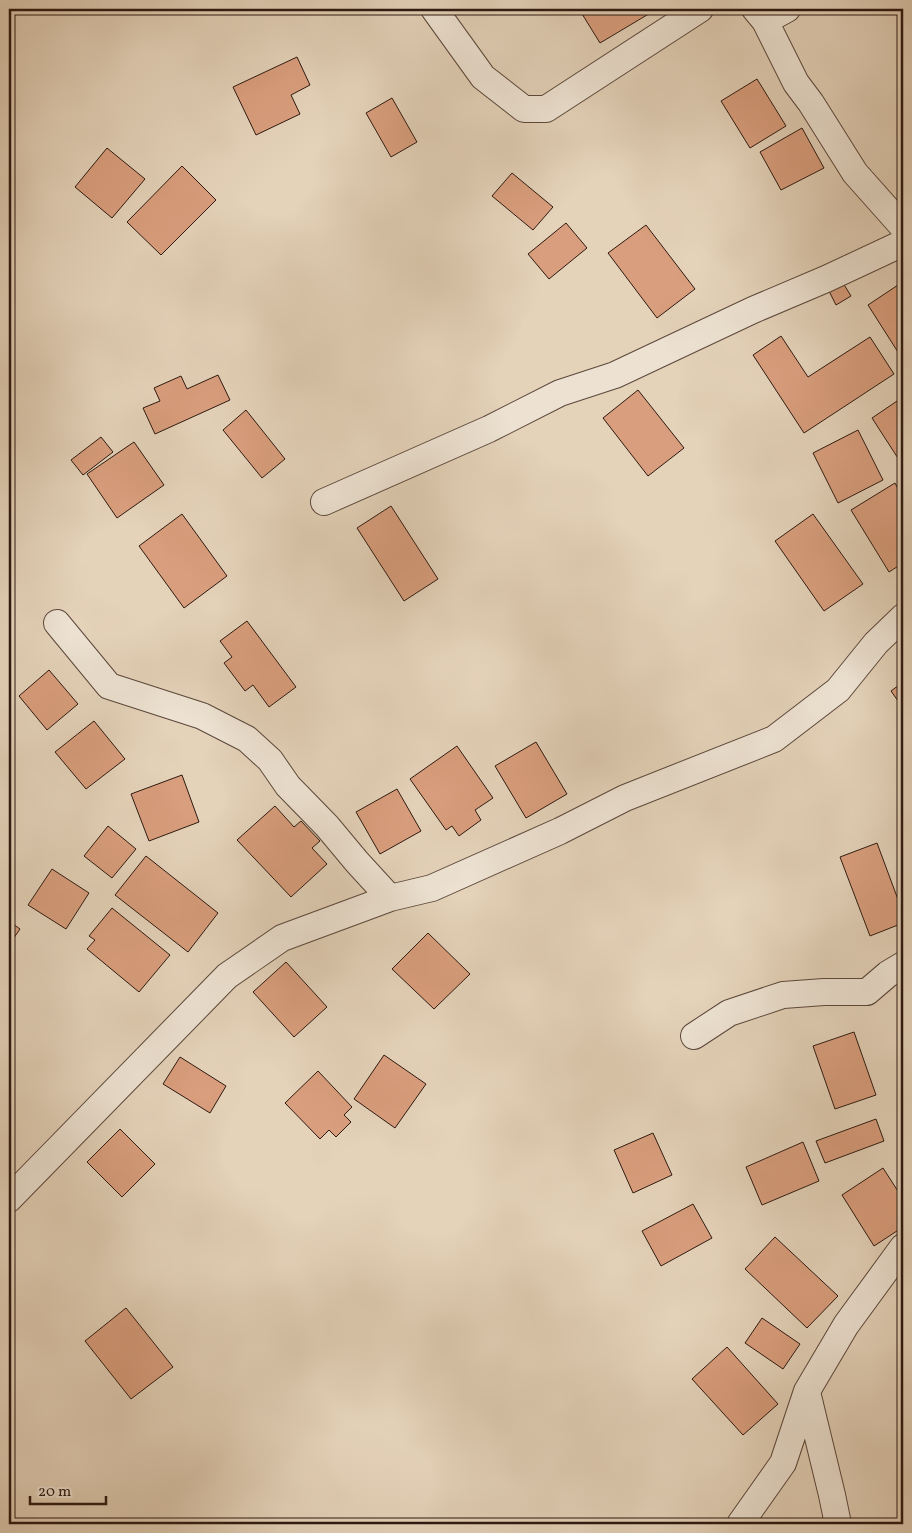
<svg xmlns="http://www.w3.org/2000/svg" width="912" height="1533" viewBox="0 0 912 1533" font-family="Vollkorn,serif">
  <style>
    .building { fill: #d99e7d; stroke: #2d1911 }
    .lines { fill: none; stroke-linecap: round; stroke-linejoin: round }
    .street-casing { stroke: #5b473b; stroke-width: 28 }
    .street { stroke: #ede2d2; stroke-width: 26 }
  </style>
  <rect width="100%" height="100%" fill="#e4d2b9"/>
  <filter id="stains"><feTurbulence type="fractalNoise" baseFrequency=".004" numOctaves="4"/><feColorMatrix values="0 0 0 0 .2 0 0 0 0 .09 0 0 0 0 .02 0 0 0 .5 -.17"/></filter>
  <radialGradient id="worn" r=".72"><stop offset=".6" stop-color="#630" stop-opacity="0"/><stop offset="1" stop-color="#630" stop-opacity=".3"/></radialGradient>
  <path class="building" d="M 579,9 L 657,9 L 600,43 Z
    M 297,57 L 310,85 L 291,95 L 300,114 L 256,135 L 233,87 Z
    M 757,79 L 786,126 L 750,148 L 721,101 Z
    M 392,98 L 417,142 L 391,157 L 366,113 Z
    M 802,128 L 824,168 L 781,190 L 760,152 Z
    M 107,148 L 145,179 L 112,218 L 75,187 Z
    M 182,166 L 216,200 L 161,255 L 127,222 Z
    M 512,173 L 553,207 L 533,230 L 492,196 Z
    M 566,223 L 587,248 L 549,279 L 528,254 Z
    M 646,225 L 695,289 L 657,318 L 608,253 Z
    M 843,283 L 851,296 L 836,305 L 829,291 Z
    M 898,285 L 903,293 L 903,360 L 868,305 Z
    M 781,336 L 808,377 L 870,337 L 894,374 L 804,433 L 753,355 Z
    M 218,375 L 230,400 L 155,434 L 143,408 L 160,401 L 154,388 L 181,376 L 187,389 Z
    M 638,390 L 684,448 L 648,476 L 603,418 Z
    M 903,397 L 903,466 L 872,418 Z
    M 246,410 L 285,459 L 262,478 L 223,430 Z
    M 858,430 L 883,480 L 838,503 L 813,453 Z
    M 101,437 L 113,452 L 83,475 L 71,460 Z
    M 134,442 L 164,485 L 117,518 L 87,474 Z
    M 895,483 L 903,498 L 903,563 L 889,572 L 851,510 Z
    M 391,506 L 438,579 L 404,601 L 357,528 Z
    M 182,514 L 227,576 L 184,608 L 139,546 Z
    M 813,514 L 863,584 L 824,611 L 775,541 Z
    M 247,621 L 296,687 L 269,707 L 253,685 L 245,691 L 224,663 L 232,657 L 220,641 Z
    M 49,670 L 78,704 L 47,730 L 19,696 Z
    M 903,682 L 903,708 L 891,691 Z
    M 94,721 L 125,759 L 86,789 L 55,752 Z
    M 536,742 L 567,794 L 526,818 L 495,766 Z
    M 457,746 L 493,798 L 475,810 L 481,820 L 459,836 L 452,826 L 446,830 L 410,779 Z
    M 182,775 L 199,822 L 149,841 L 131,794 Z
    M 397,789 L 421,831 L 380,854 L 356,812 Z
    M 275,806 L 294,827 L 301,821 L 320,841 L 312,848 L 327,864 L 291,897 L 237,840 Z
    M 108,826 L 136,849 L 112,878 L 84,856 Z
    M 877,843 L 903,913 L 903,923 L 870,936 L 840,857 Z
    M 146,856 L 218,913 L 188,952 L 115,895 Z
    M 52,869 L 89,893 L 66,929 L 28,905 Z
    M 112,908 L 170,955 L 139,992 L 87,949 L 95,940 L 89,936 Z
    M 9,921 L 20,929 L 9,945 Z
    M 428,933 L 470,974 L 434,1009 L 392,969 Z
    M 286,962 L 327,1007 L 294,1037 L 253,992 Z
    M 854,1032 L 876,1095 L 835,1109 L 813,1046 Z
    M 384,1055 L 426,1084 L 395,1128 L 354,1099 Z
    M 180,1057 L 226,1086 L 210,1113 L 163,1084 Z
    M 318,1071 L 352,1107 L 344,1115 L 351,1122 L 336,1137 L 329,1130 L 320,1139 L 285,1103 Z
    M 876,1119 L 884,1141 L 825,1163 L 816,1141 Z
    M 120,1129 L 155,1164 L 122,1197 L 87,1162 Z
    M 653,1133 L 672,1175 L 633,1193 L 614,1150 Z
    M 803,1142 L 819,1181 L 762,1205 L 746,1167 Z
    M 883,1168 L 903,1199 L 903,1227 L 874,1246 L 842,1195 Z
    M 693,1204 L 712,1238 L 661,1266 L 642,1231 Z
    M 775,1237 L 838,1296 L 807,1328 L 745,1269 Z
    M 126,1308 L 173,1367 L 131,1399 L 85,1341 Z
    M 762,1318 L 800,1344 L 783,1369 L 745,1343 Z
    M 727,1347 L 778,1404 L 743,1435 L 692,1379 Z"/>
  <g class="lines">
    <defs>
      <path id="street" d="M 434,9 L 483,77 L 524,109 L 546,109 L 700,9
        M 755,9 L 765,21 L 796,83 L 811,103 L 855,173 L 903,227
        M 765,21 L 787,9
        M 324,502 L 489,429 L 560,393 L 615,375 L 753,310 L 826,279 L 903,243
        M 57,623 L 109,686 L 202,716 L 247,739 L 270,760 L 288,786 L 327,826 L 357,862 L 390,898
        M 694,1036 L 729,1013 L 783,995 L 824,992 L 867,992 L 888,974 L 903,965
        M 9,1199 L 227,976 L 282,938 L 390,898 L 432,888 L 560,831 L 625,798 L 774,739 L 838,690 L 876,643 L 903,617
        M 807,1392 L 832,1495 L 838,1524
        M 740,1524 L 783,1463 L 807,1391 L 846,1325 L 903,1247"/>
    </defs>
    <use href="#street" class="street-casing"/>
    <use href="#street" class="street"/>
  </g>
  <rect width="912" height="1533" fill="none" stroke="#e4d2b9" stroke-width="30"/>
  <rect x="10" y="10" width="892" height="1513" fill="none" stroke="#2d1911" stroke-width="2.5"/>
  <rect x="15" y="15" width="882" height="1503" fill="none" stroke="#2d1911"/>
  <path d="M30 1496v8h76v-8" fill="none" stroke="#2d1911" stroke-width="2.5"/>
  <text x="38" y="1496" font-size="15" fill="#2d1911" stroke="#ede2d2" stroke-width="4" paint-order="stroke">20 m</text>
  <rect width="100%" height="100%" filter="url(#stains)"/>
  <rect width="100%" height="100%" fill="url(#worn)"/>
</svg>
